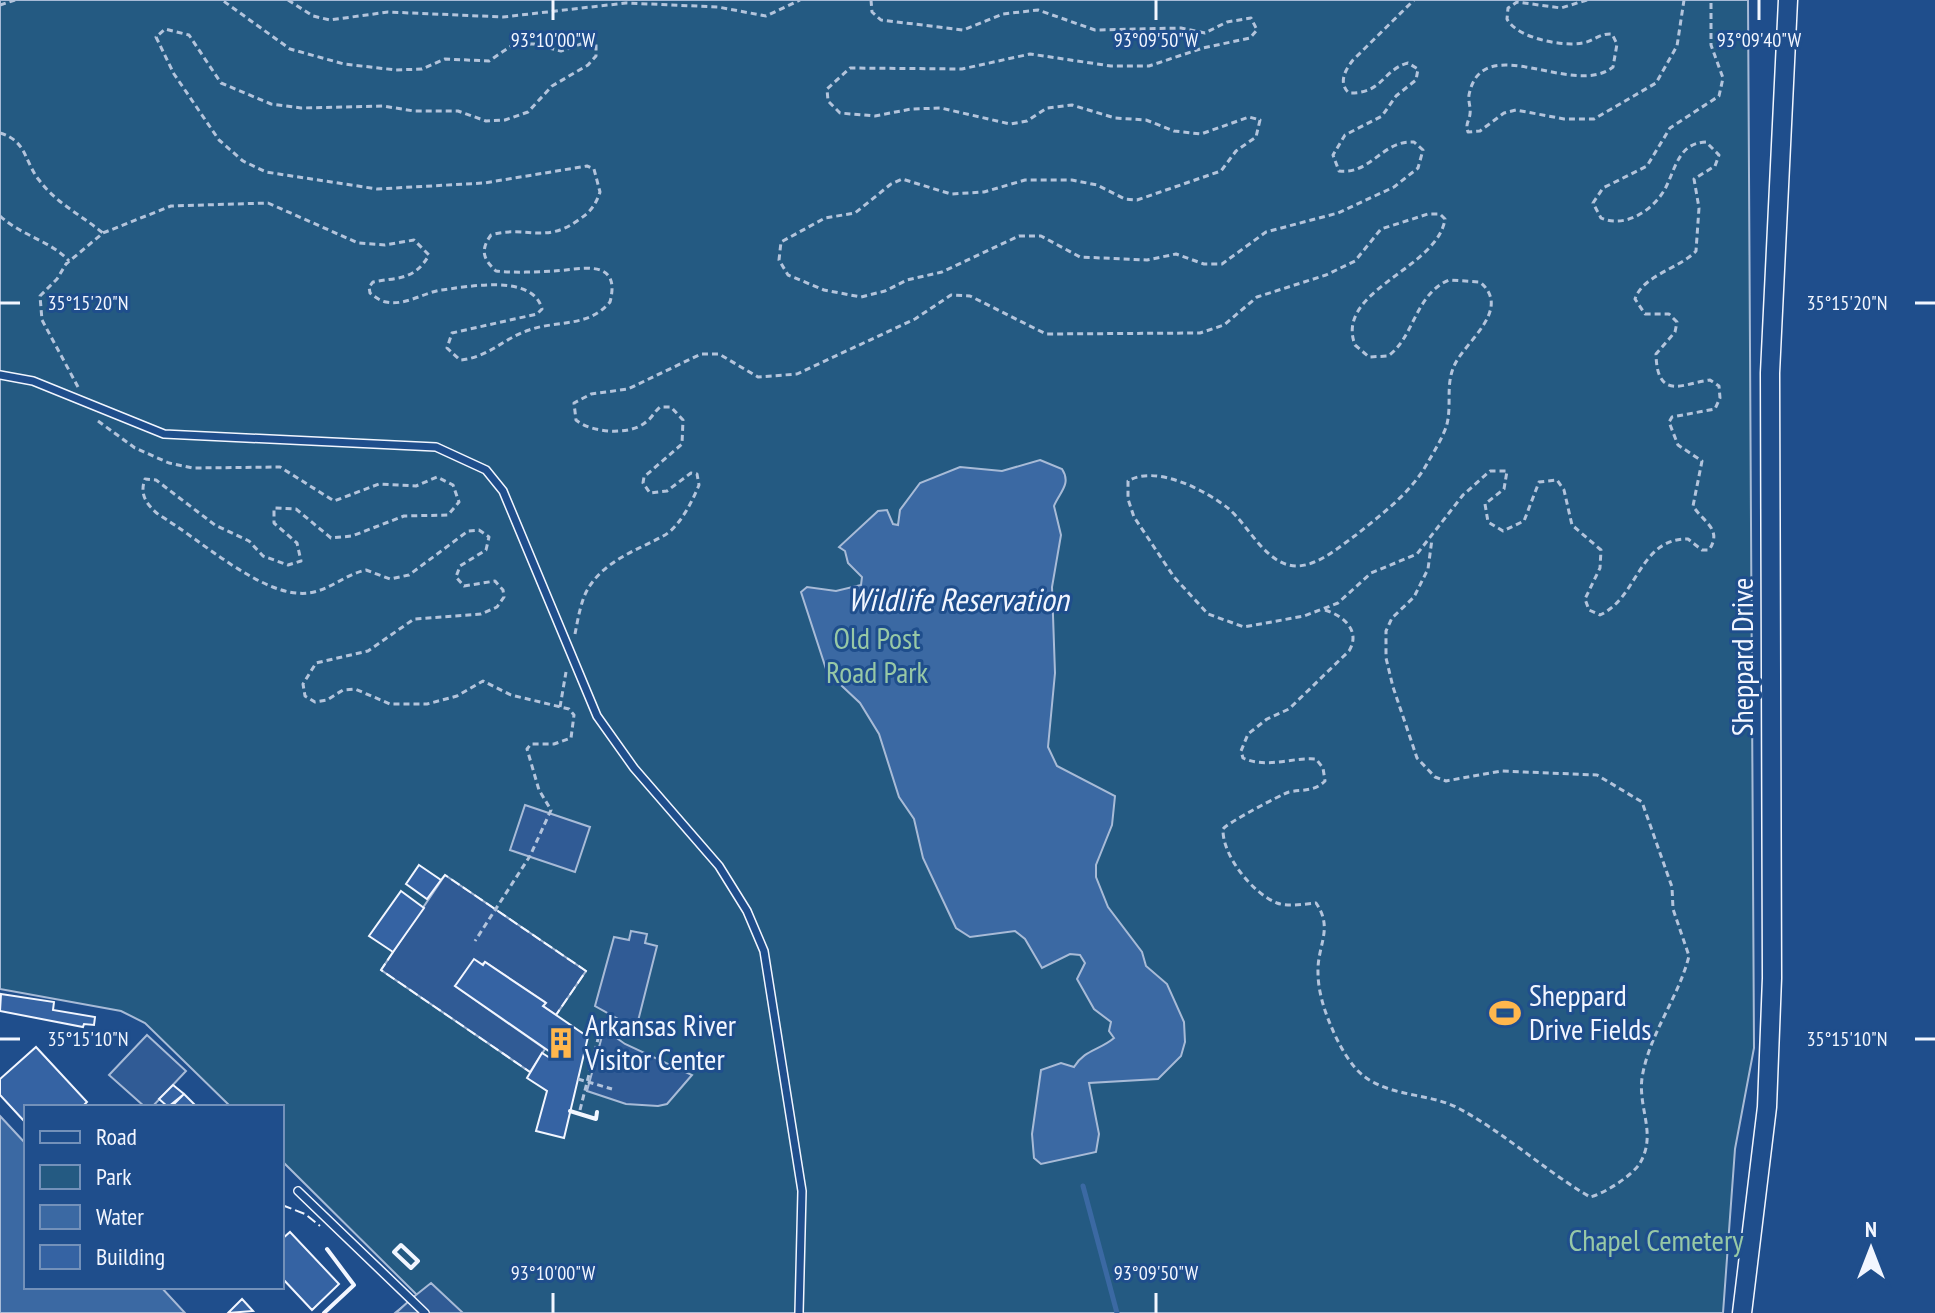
<svg xmlns="http://www.w3.org/2000/svg" width="1935" height="1313" viewBox="0 0 1935 1313" font-family="'PT Sans Narrow',sans-serif">
  <style>
    .green { fill: #245a82; stroke: #a8bbd7; stroke-width: 2 }
    .parking { fill: #305b95; stroke: #a8bbd7; stroke-width: 2 }
    .water { fill: #3b69a3; stroke: #a8bbd7; stroke-width: 2 }
    .lines { fill: none; stroke-linecap: round; stroke-linejoin: round }
    .stream { stroke: #3b69a3; stroke-width: 5 }
    .building { fill: #3563a3; stroke: #f2f6ff; stroke-width: 2 }
    .service-casing { stroke: #f2f6ff; stroke-width: 10 }
    .tertiary-casing { stroke: #f2f6ff; stroke-width: 21 }
    .path { stroke: #b3c4dc; stroke-width: 3; stroke-dasharray: 6 4; stroke-linecap: butt }
    .service { stroke: #1f4e8c; stroke-width: 7 }
    .tertiary { stroke: #1f4e8c; stroke-width: 18 }
    .fence { stroke: #f2f6ff; stroke-width: 2; stroke-dasharray: 10 4; stroke-linecap: butt }
    .wall { stroke: #f2f6ff; stroke-width: 4 }
    .ticks { fill: none; stroke: #f2f6ff; stroke-width: 3 }
    .labels { text-anchor: middle; stroke-width: 6; stroke-linejoin: round; paint-order: stroke }
    .park-label { font-size: 30px; fill: #97c8a6; stroke: #1f4e8c }
    .street-label { font-size: 30px; fill: #f2f6ff; stroke: #1f4e8c }
    .poi-label { font-size: 30px; fill: #f2f6ff; stroke: #1f4e8c; text-anchor: start }
    .water-label { font-size: 32px; font-style: italic; fill: #f2f6ff; stroke: #1f4e8c }
    .ticks-label { font-size: 20px; text-anchor: middle; fill: #f2f6ff; stroke: #1f4e8c; stroke-width: 6; stroke-linejoin: round; paint-order: stroke }
  </style>
  <rect width="100%" height="100%" fill="#1f4e8c"/>
  <path class="green" d="M 0,0 L 1748,0 L 1754,1048 L 1735,1149 L 1723,1313 L 395,1313 L 417,1295 L 282,1161 L 282,1107 L 231,1107 L 145,1023 L 121,1011 L 0,989 Z"/>
  <path class="parking" d="M 525,805 L 590,827 L 575,872 L 510,850 Z
    M 445,875 L 586,971 L 556,1015 L 543,1006 L 545,1002 L 485,962 L 455,986 L 545,1049 L 530,1072 L 381,970 Z
    M 631,931 L 647,934 L 645,943 L 657,946 L 636,1029 L 595,1006 L 614,937 L 629,940 Z
    M 604,1029 L 625,1044 L 692,1075 L 667,1104 L 658,1106 L 626,1104 L 587,1091 Z
    M 147,1035 L 186,1071 L 152,1107 L 145,1107 L 109,1075 Z
    M 431,1283 L 463,1313 L 396,1313 L 411,1299 Z"/>
  <path class="water" d="M 1040,460 L 1062,469 C 1072,484 1059,493 1054,506 L 1061,535 L 1052,587 L 1055,673 L 1048,747 L 1057,766 L 1115,796 L 1112,825 L 1096,865 L 1096,877 L 1108,907 L 1142,952 L 1146,966 L 1167,984 L 1184,1022 L 1185,1042 L 1181,1056 L 1158,1079 L 1089,1083 L 1099,1134 L 1096,1152 L 1041,1164 L 1034,1158 L 1032,1134 L 1041,1070 L 1061,1063 L 1074,1067 C 1084,1050 1100,1050 1114,1038 L 1109,1031 L 1111,1022 L 1094,1009 L 1077,979 L 1085,963 L 1080,955 L 1070,954 L 1042,968 L 1025,939 L 1015,931 L 970,937 L 956,928 L 923,858 L 914,819 L 899,797 L 879,734 L 860,703 L 827,672 L 801,592 L 807,587 L 836,591 L 861,585 L 862,577 L 848,563 L 845,551 L 839,547 L 878,511 L 887,510 L 893,524 L 898,525 L 900,510 L 920,483 L 960,467 L 1002,471 Z
    M 0,1116 L 26,1144 L 26,1287 L 161,1287 L 185,1313 L 0,1313 Z"/>
  <g class="lines">
    <path class="stream" d="M 1083,1186 L 1117,1313"/>
  </g>
  <path class="building" d="M 419,865 L 441,880 L 427,899 L 406,884 Z
    M 401,891 L 424,908 L 393,952 L 369,936 Z
    M 474,959 L 483,965 L 485,962 L 546,1003 L 543,1006 L 588,1037 L 564,1138 L 536,1131 L 547,1091 L 527,1078 L 542,1053 L 550,1058 L 553,1054 L 455,986 Z
    M 1,994 L 54,1002 L 53,1010 L 95,1017 L 94,1025 L 84,1024 L 83,1027 L 0,1011 Z
    M 36,1047 L 87,1102 L 82,1107 L 26,1107 L 24,1121 L 0,1095 L 0,1079 Z
    M 173,1085 L 184,1094 L 168,1107 L 159,1099 Z
    M 184,1094 L 197,1107 L 171,1107 Z
    M 290,1232 L 339,1284 L 312,1310 L 282,1278 L 282,1239 Z
    M 242,1299 L 253,1311 L 228,1313 Z"/>
  <g class="lines">
    <defs>
      <path id="service" d="M 0,375 L 33,381 L 164,434 L 436,447 L 486,470 L 503,491 L 597,716 L 634,768 L 719,866 L 747,911 L 764,951 L 802,1191 L 799,1313
        M 298,1191 L 425,1313"/>
      <path id="tertiary" d="M 1742,1313 L 1767,1107 L 1772,978 L 1770,373 L 1788,0"/>
    </defs>
    <use href="#service" class="service-casing"/>
    <use href="#tertiary" class="tertiary-casing"/>
    <path class="path" d="M 288,0 L 313,16 L 330,20 L 388,12 L 503,17 L 626,3 L 718,7 L 766,16 L 800,0
      M 871,0 L 872,12 L 881,20 L 963,30 L 1003,14 L 1038,10 L 1095,30 L 1181,28 L 1205,33 L 1227,22 L 1251,18 L 1257,30 L 1250,38 L 1203,48 L 1149,66 L 1111,66 L 1030,54 L 962,69 L 850,68 L 827,89 L 828,101 L 840,113 L 875,116 L 911,109 L 941,108 L 1010,124 L 1027,121 L 1047,108 L 1072,105 L 1115,118 L 1146,120 L 1174,131 L 1201,134 L 1249,117 L 1260,120 L 1256,137 L 1236,151 L 1221,171 L 1137,200 L 1125,199 L 1097,185 L 1072,180 L 1025,180 L 984,192 L 951,194 L 902,179 L 891,184 L 855,213 L 825,218 L 781,242 L 779,260 L 788,275 L 824,290 L 861,297 L 885,291 L 907,280 L 942,272 L 1019,236 L 1041,236 L 1080,257 L 1147,260 L 1176,254 L 1204,264 L 1222,264 L 1266,232 L 1338,213 L 1394,187 L 1418,168 L 1423,150 L 1414,142 C 1382,140 1371,175 1339,171 L 1333,155 L 1345,135 L 1382,116 L 1396,96 L 1416,80 L 1418,69 L 1408,63 C 1382,70 1383,94 1349,93 C 1338,83 1345,70 1353,60 L 1414,0
      M 1587,0 L 1561,8 L 1517,2 L 1508,8 L 1507,19 C 1517,38 1562,47 1583,43 C 1594,41 1600,33 1612,34 L 1617,44 L 1613,67 C 1573,99 1482,28 1469,95 C 1468,102 1471,107 1470,114 C 1469,122 1465,123 1468,132 L 1480,131 L 1504,113 L 1516,110 L 1564,119 L 1594,119 L 1656,83 L 1677,46 L 1684,0
      M 0,5 L 15,0
      M 0,133 C 27,141 24,161 39,180 C 56,203 81,215 103,233
      M 0,216 C 22,236 51,241 69,261
      M 78,387 L 42,320 L 40,296 L 57,279 L 66,264 L 103,233 L 171,206 L 268,203 L 358,243 L 385,245 L 414,240 L 429,255 C 414,281 398,277 373,282 L 369,287 L 370,293 C 375,297 380,301 386,302 C 405,306 423,293 441,290 C 467,287 533,273 542,309 L 537,314 L 452,333 L 447,348 L 460,360 C 488,358 504,338 529,330 C 557,320 588,328 610,302 C 622,256 578,270 554,271 C 535,272 515,273 496,271 C 483,259 480,250 491,235 C 523,225 545,244 577,221 C 589,213 595,207 600,192 L 594,169 L 587,166 L 484,183 L 377,189 L 266,172 L 243,161 L 219,140 L 174,74 L 156,37 L 165,29 L 189,35 L 221,83 L 271,104 L 301,108 L 383,106 L 414,111 L 458,111 L 486,121 L 505,120 L 528,112 L 552,86 L 588,65 L 596,56 L 596,44 L 584,43 L 561,51 L 534,44 L 514,44 L 489,61 L 445,59 L 422,69 L 396,70 L 344,64 L 290,49 L 222,0
      M 98,421 L 135,448 L 169,463 L 193,468 L 280,467 L 334,501 L 379,484 L 416,486 L 437,477 L 453,485 L 459,502 L 448,515 L 404,516 L 352,536 L 331,538 L 296,509 L 274,508 L 274,523 L 297,543 L 301,561 L 288,565 L 263,556 L 249,541 L 215,525 L 156,480 L 145,479 C 139,495 147,505 159,515 C 199,538 263,599 309,593 C 330,590 346,574 366,570 L 390,579 L 409,575 L 468,531 L 479,530 L 489,537 L 486,550 L 460,566 L 456,577 L 464,586 L 495,581 L 503,590 L 504,597 L 497,607 L 481,614 L 414,619 L 368,651 L 316,663 L 303,684 L 305,696 L 315,702 L 327,700 L 343,690 L 355,689 L 390,704 L 427,704 L 457,696 L 483,681 L 511,695 L 569,709 L 574,715 L 571,738 L 554,744 L 531,744 L 527,749 L 539,790 L 551,810 L 530,856 L 475,941
      M 1325,610 C 1344,616 1361,631 1349,651 L 1289,709 L 1267,719 L 1248,734 L 1241,751 L 1243,758 C 1266,769 1292,757 1316,759 L 1323,768 L 1325,781 C 1314,792 1303,789 1289,792 C 1282,794 1227,823 1223,829 C 1222,855 1252,893 1277,903 C 1288,907 1304,904 1316,903 C 1334,929 1317,945 1318,973 C 1318,990 1324,1010 1331,1026 C 1338,1043 1350,1066 1365,1077 C 1392,1097 1429,1093 1458,1108 C 1505,1133 1544,1170 1590,1197 C 1604,1194 1633,1175 1640,1163 C 1657,1134 1638,1109 1642,1078 C 1649,1034 1678,999 1689,956 L 1673,909 L 1672,887 L 1642,802 L 1597,775 L 1501,771 L 1446,781 L 1435,777 L 1417,758 L 1393,687 L 1386,658 L 1386,631 L 1392,618 L 1414,597 L 1428,569 L 1432,539
      M 575,634 C 578,619 581,599 589,587 C 607,559 638,550 665,535 C 680,526 693,500 699,485 L 697,474 L 691,473 L 667,491 L 650,493 L 643,483 L 644,477 L 682,444 L 683,420 L 671,407 L 660,407 C 654,412 652,418 646,422 C 630,436 591,433 576,420 L 574,403 L 591,394 L 628,389 L 701,354 L 719,354 L 758,377 L 797,374 L 915,319 L 951,295 L 970,296 L 1046,334 L 1200,333 L 1224,325 L 1257,297 L 1326,275 L 1355,261 L 1381,229 L 1428,214 L 1440,214 L 1445,219 C 1438,269 1334,290 1355,345 L 1369,357 L 1388,356 C 1414,338 1415,294 1449,280 L 1480,282 C 1512,309 1467,340 1455,364 C 1445,384 1452,403 1447,424 C 1444,435 1434,452 1428,462 C 1412,492 1382,514 1356,535 C 1339,547 1319,565 1298,566 C 1267,567 1249,526 1229,509 C 1207,491 1156,464 1128,481 L 1128,499 L 1134,517 L 1174,577 L 1208,614 L 1244,627 L 1304,616 L 1338,603 L 1371,573 L 1417,554 L 1463,495 L 1490,471 L 1507,471 L 1504,489 L 1485,504 L 1488,522 L 1503,531 L 1524,521 L 1539,482 L 1557,480 L 1564,490 L 1572,525 L 1601,550 L 1600,568 L 1585,599 L 1589,610 L 1600,615 C 1638,598 1639,538 1688,539 L 1702,550 L 1709,550 C 1723,529 1703,522 1693,506 L 1702,461 L 1678,445 L 1669,422 L 1672,417 L 1715,409 L 1720,398 L 1719,386 L 1710,380 C 1684,383 1657,402 1656,354 L 1675,332 L 1677,322 L 1669,314 L 1645,314 L 1635,299 C 1643,275 1679,269 1696,251 L 1699,208 L 1694,179 L 1715,166 L 1719,155 L 1706,142 C 1679,143 1676,167 1666,187 C 1655,209 1626,229 1601,218 L 1593,203 L 1603,188 L 1647,166 L 1670,128 L 1719,96 L 1723,78 L 1711,45 L 1711,0
      M 560,707 L 566,672
      M 578,1079 L 612,1089
      M 580,1110 L 601,1027"/>
    <use href="#service" class="service"/>
    <use href="#tertiary" class="tertiary"/>
    <path class="fence" d="M 441,880 L 445,875 L 586,971 L 556,1015
      M 393,952 L 381,970 L 530,1072
      M 229,1107 L 230,1106
      M 282,1205 L 305,1214 L 320,1226"/>
    <path class="wall" d="M 570,1111 L 596,1119 L 597,1112
      M 401,1245 L 418,1261 L 411,1268 L 394,1252 Z
      M 324,1313 L 354,1285 L 327,1249"/>
  </g>
  <path class="ticks" d="M 553,0 L 553,20M 1156,0 L 1156,20M 1759,0 L 1759,20M 0,303 L 20,303M 1915,303 L 1935,303M 0,1039 L 20,1039M 1915,1039 L 1935,1039M 553,1293 L 553,1313M 1156,1293 L 1156,1313"/>
  <defs>
    <symbol id="stadium-bare" viewBox="-9 -9 18 18"><path d="M0-5a6.5 5 0 1 0 0 10a6.5 5 0 1 0 0-10ZM-3.5-1.8h7v3.6h-7Z" fill="#ffb74d" stroke="#1f4e8c" stroke-width="2.5" paint-order="stroke"/></symbol>
    <symbol id="building-bare" viewBox="-9 -9 18 18"><path d="M-4-6H4V6H1V3H-1V6H-4ZM-2.5-4.3h1.7v1.8h-1.7ZM.8-4.3h1.7v1.8H.8ZM-2.5-1h1.7V.8h-1.7ZM.8-1h1.7V.8H.8Z" fill="#ffb74d" stroke="#1f4e8c" stroke-width="2.5" paint-order="stroke"/></symbol>
  </defs>
  <g fill-rule="evenodd">
    <use href="#stadium-bare" x="1483" y="991" width="44" height="44"/>
    <use href="#building-bare" x="539" y="1021" width="44" height="44"/>
  </g>
  <g class="labels">
    <g class="park-label">
      <text x="877" y="649">Old Post<tspan x="877" dy="34">Road Park</tspan></text>
      <text x="1656" y="1251">Chapel Cemetery</text>
    </g>
    <g class="street-label">
      <text transform="translate(1743 657) rotate(-90)" y="10">Sheppard Drive</text>
    </g>
    <g class="poi-label">
      <text x="1529" y="1006">Sheppard<tspan x="1529" dy="34">Drive Fields</tspan></text>
      <text x="585" y="1036">Arkansas River<tspan x="585" dy="34">Visitor Center</tspan></text>
    </g>
    <g class="water-label">
      <text x="958" y="611">Wildlife Reservation</text>
    </g>
  </g>
  <g class="ticks-label">
    <text x="553" y="47">93°10'00"W</text>
    <text x="1156" y="47">93°09'50"W</text>
    <text x="1759" y="47">93°09'40"W</text>
    <text x="88" y="310">35°15'20"N</text>
    <text x="1847" y="310">35°15'20"N</text>
    <text x="88" y="1046">35°15'10"N</text>
    <text x="1847" y="1046">35°15'10"N</text>
    <text x="553" y="1280">93°10'00"W</text>
    <text x="1156" y="1280">93°09'50"W</text>
  </g>
  <rect x="24" y="1105" width="260" height="184" fill="#1f4e8c" stroke="#7391ba" stroke-width="2"/>
  <rect x="40" y="1131" width="40" height="12" fill="#1f4e8c" stroke="#7391ba" stroke-width="2"/>
  <text x="96" y="1145" font-size="24" fill="#f2f6ff">Road</text>
  <rect x="40" y="1165" width="40" height="24" fill="#245a82" stroke="#7391ba" stroke-width="2"/>
  <text x="96" y="1185" font-size="24" fill="#f2f6ff">Park</text>
  <rect x="40" y="1205" width="40" height="24" fill="#3b69a3" stroke="#7391ba" stroke-width="2"/>
  <text x="96" y="1225" font-size="24" fill="#f2f6ff">Water</text>
  <rect x="40" y="1245" width="40" height="24" fill="#3563a3" stroke="#7391ba" stroke-width="2"/>
  <text x="96" y="1265" font-size="24" fill="#f2f6ff">Building</text>
  <g transform="translate(1871 1249)" stroke="#1f4e8c" stroke-width="6" paint-order="stroke">
  <path d="M0-6L14 30L0 20L-14 30Z" fill="#f2f6ff"/>
  <text y="-12" font-size="22" font-weight="bold" text-anchor="middle" fill="#f2f6ff">N</text>
  </g>
</svg>
